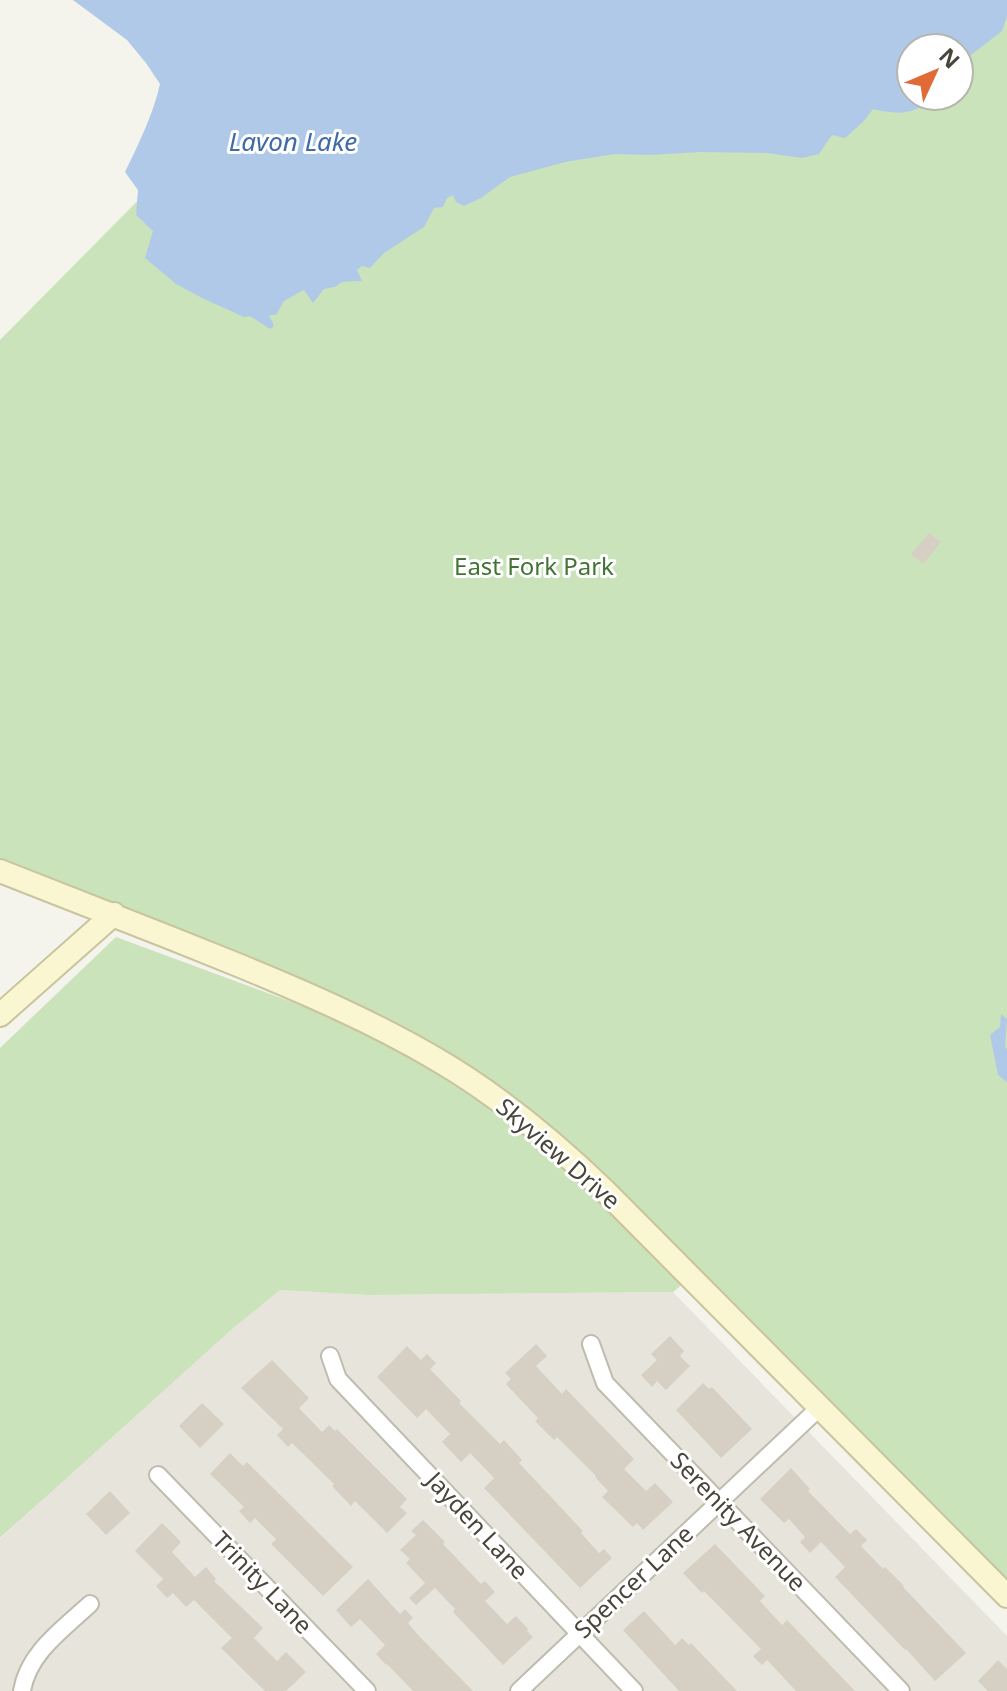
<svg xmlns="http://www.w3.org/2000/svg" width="1007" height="1691" viewBox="0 0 1007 1691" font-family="'Noto Sans',sans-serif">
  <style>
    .residential { fill: #e7e5db }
    .green { fill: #cae3ba; fill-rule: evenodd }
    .water { fill: #b0c9e9 }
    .building { fill: #d5d0c3 }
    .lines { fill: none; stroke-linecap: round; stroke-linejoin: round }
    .street-casing { stroke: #bfbcaf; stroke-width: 20 }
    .secondary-casing { stroke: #c8c49d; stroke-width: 26 }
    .street { stroke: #fff; stroke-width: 16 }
    .secondary { stroke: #f9f6d1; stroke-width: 22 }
    .labels { text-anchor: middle; stroke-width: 6; stroke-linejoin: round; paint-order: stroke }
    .park-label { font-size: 24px; fill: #417433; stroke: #fff }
    .street-label { font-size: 24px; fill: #48453a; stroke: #fff }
    .water-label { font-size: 26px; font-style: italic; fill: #3f6ba8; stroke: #fff }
  </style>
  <rect width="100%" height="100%" fill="#f4f3ec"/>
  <path class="residential" d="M 280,1290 L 367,1295 L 673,1292 L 1007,1636 L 1007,1691 L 0,1691 L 0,1539 L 83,1462 L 230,1331 Z"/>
  <path class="green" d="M 1007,0 L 1007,1581 L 619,1188 L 535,1114 L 500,1088 L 424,1038 L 383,1018 L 168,926 L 0,859 L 0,340 L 179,159 ZM 911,48 L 959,48 L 959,96 L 911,96 Z
    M 116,937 L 335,1018 L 413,1059 L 499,1114 L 563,1164 L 685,1282 L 673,1292 L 367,1295 L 280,1290 L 230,1331 L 0,1538 L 0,1048 Z"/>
  <path class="water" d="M 73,0 L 1007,0 L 1007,16 L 1002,31 L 971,55 L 959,71 L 959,48 L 911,48 L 911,96 L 930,96 C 919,117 893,114 873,109 L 863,122 L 845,138 L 832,135 L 819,154 L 802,158 L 767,153 L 701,152 L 648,155 L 615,154 L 565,162 L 510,177 L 481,198 L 464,206 L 456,202 L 453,195 L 447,198 L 443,207 L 434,208 L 424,227 L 384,253 L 370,268 L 362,266 L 357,270 L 362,281 L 342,282 L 335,287 L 324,289 L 313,303 L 304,290 L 284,301 L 276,315 L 269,315 L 274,326 L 270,329 L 250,316 L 244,317 L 204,299 L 176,284 L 145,258 L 153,231 L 136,215 L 138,190 L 125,172 C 139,143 153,115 160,84 L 146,63 L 127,40 Z
    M 1001,1014 L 1007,1019 L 1005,1047 L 1007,1049 L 1007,1082 L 998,1075 L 990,1035 L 1000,1027 Z"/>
  <path class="building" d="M 929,533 L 941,542 L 923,564 L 911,554 Z
    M 670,1336 L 684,1351 L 680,1356 L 690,1366 L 666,1390 L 657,1381 L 652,1387 L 641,1375 L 657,1360 L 651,1354 Z
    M 536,1344 L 547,1356 L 536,1366 L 562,1394 L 566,1389 L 634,1459 L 624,1469 L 646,1491 L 655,1483 L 673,1502 L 643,1530 L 637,1523 L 633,1527 L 602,1497 L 608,1491 L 595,1477 L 596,1476 L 557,1437 L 554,1440 L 535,1421 L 538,1418 L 506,1384 L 511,1379 L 505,1373 Z
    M 407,1346 L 421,1360 L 427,1354 L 436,1363 L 430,1369 L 461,1401 L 459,1403 L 500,1444 L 504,1440 L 522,1460 L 519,1463 L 583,1531 L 581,1533 L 599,1553 L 604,1549 L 612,1558 L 580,1588 L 484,1488 L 494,1478 L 470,1453 L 461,1462 L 442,1442 L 450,1434 L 426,1409 L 417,1418 L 377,1377 Z
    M 272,1360 L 309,1398 L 299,1408 L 322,1432 L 329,1425 L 335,1431 L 337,1429 L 407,1499 L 400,1507 L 407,1513 L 387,1533 L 355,1501 L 351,1506 L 332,1486 L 334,1484 L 292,1443 L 288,1447 L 277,1435 L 283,1429 L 241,1388 Z
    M 703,1383 L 709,1389 L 712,1387 L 752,1429 L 721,1458 L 676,1410 Z
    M 202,1403 L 224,1424 L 200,1448 L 179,1426 Z
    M 230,1453 L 243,1466 L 247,1462 L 353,1567 L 323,1596 L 271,1544 L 276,1539 L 255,1518 L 250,1523 L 239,1511 L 244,1507 L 210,1474 Z
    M 791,1468 L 810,1489 L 808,1491 L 850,1534 L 856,1529 L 867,1540 L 861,1546 L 883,1569 L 885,1567 L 904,1586 L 903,1587 L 966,1653 L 935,1681 L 906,1649 L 905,1650 L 835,1577 L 845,1567 L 821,1542 L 810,1553 L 800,1542 L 805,1537 L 789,1519 L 784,1523 L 760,1499 Z
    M 110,1491 L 130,1513 L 106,1535 L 86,1514 Z
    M 423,1520 L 445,1542 L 443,1544 L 481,1584 L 485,1581 L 495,1592 L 485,1601 L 507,1624 L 516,1616 L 528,1629 L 527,1631 L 533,1637 L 503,1665 L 453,1612 L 455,1609 L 435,1588 L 416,1605 L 409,1598 L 425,1583 L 406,1563 L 410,1559 L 400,1550 L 416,1535 L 411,1531 Z
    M 162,1523 L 181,1542 L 172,1552 L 195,1577 L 206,1567 L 216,1579 L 214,1581 L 263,1628 L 254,1638 L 277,1661 L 286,1652 L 306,1672 L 286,1691 L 265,1691 L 221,1648 L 232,1638 L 194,1600 L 186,1607 L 173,1593 L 167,1598 L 156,1586 L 163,1579 L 135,1551 Z
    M 715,1544 L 765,1596 L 760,1601 L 782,1625 L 787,1620 L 855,1691 L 796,1691 L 767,1660 L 762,1665 L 753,1656 L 761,1649 L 704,1591 L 702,1593 L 683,1573 Z
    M 368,1579 L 400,1614 L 405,1609 L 413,1618 L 408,1623 L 418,1635 L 473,1691 L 413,1691 L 387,1664 L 386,1665 L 376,1654 L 385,1645 L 360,1619 L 351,1627 L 336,1610 Z
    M 644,1611 L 675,1645 L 682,1638 L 689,1645 L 691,1643 L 737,1691 L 679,1691 L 623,1630 Z
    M 998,1660 L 1007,1669 L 1007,1691 L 988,1691 L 978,1681 Z"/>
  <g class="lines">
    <defs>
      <path id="street" d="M 591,1344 L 605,1383 L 901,1691
        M 330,1356 L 338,1379 L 634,1691
        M 158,1475 L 367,1691
        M 22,1691 C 28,1653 63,1629 90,1604
        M 519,1691 L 820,1407"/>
      <path id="secondary" d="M 0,871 C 80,902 159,933 238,965 C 306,993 373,1022 436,1059 C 498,1095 553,1141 604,1190 L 1007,1596
        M 0,1015 L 114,914"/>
    </defs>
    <use href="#street" class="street-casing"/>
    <use href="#secondary" class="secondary-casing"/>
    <use href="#street" class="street"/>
    <use href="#secondary" class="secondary"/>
  </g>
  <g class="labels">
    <g class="park-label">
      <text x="534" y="575">East Fork Park</text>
    </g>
    <g class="street-label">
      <text transform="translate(558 1154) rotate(41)" y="8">Skyview Drive</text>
      <text transform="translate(738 1522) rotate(46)" y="8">Serenity Avenue</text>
      <text transform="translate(477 1526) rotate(47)" y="8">Jayden Lane</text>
      <text transform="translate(634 1582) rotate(-43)" y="8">Spencer Lane</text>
      <text transform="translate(262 1583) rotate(46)" y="8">Trinity Lane</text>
    </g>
    <g class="water-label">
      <text x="293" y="151">Lavon Lake</text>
    </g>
  </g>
  <g transform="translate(935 72) rotate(46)"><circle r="38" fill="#ffffff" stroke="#b6b5b0" stroke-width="2"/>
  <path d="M0-6L14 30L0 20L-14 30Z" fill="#e16b36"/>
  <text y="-12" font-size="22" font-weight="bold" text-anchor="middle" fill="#48453a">N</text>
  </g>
</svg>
